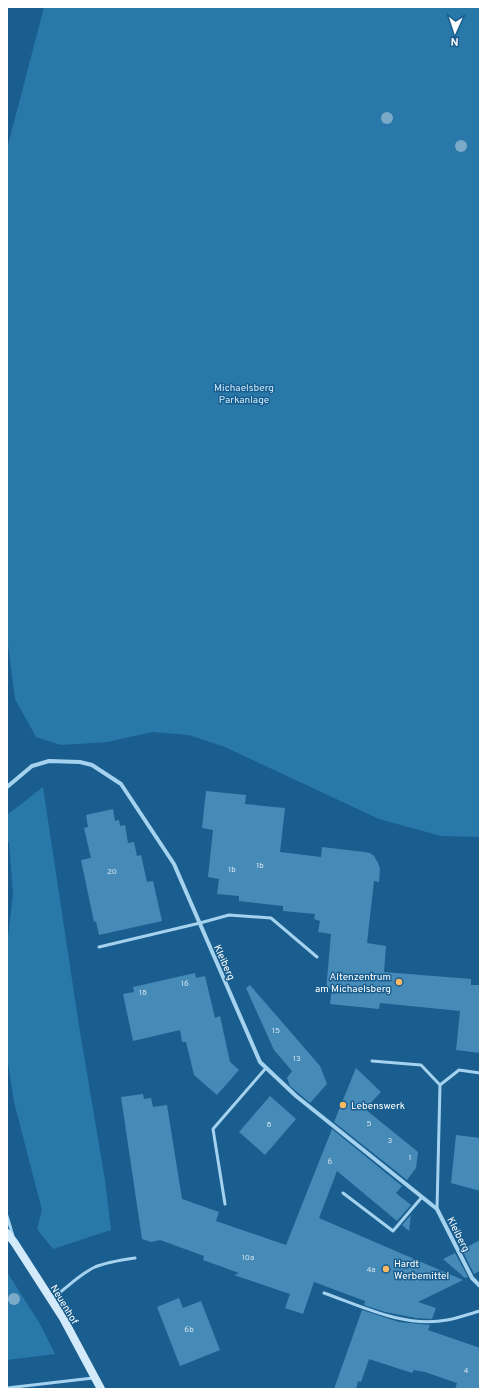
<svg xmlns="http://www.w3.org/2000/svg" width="487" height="1396" viewBox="0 0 487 1396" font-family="Overpass,sans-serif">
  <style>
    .green { fill: #2978aa }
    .building { fill: #468bb8 }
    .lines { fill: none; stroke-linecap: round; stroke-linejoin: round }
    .lane { stroke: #a5d2ee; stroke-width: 3 }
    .street { stroke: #a5d2ee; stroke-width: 4 }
    .secondary { stroke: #d3eafa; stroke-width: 8 }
    .tree { fill: #7baac9 }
    .poi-dot { fill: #ffb963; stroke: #195e8e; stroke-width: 1.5 }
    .labels { text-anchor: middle; stroke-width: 3; stroke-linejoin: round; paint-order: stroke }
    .number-label { font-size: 8px; fill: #d1e2ed }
    .park-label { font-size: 10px; fill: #cce8fa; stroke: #195e8e }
    .street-label { font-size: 10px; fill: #fff; stroke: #195e8e }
    .poi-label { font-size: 10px; fill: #fff; stroke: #195e8e; text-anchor: start }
  </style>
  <rect width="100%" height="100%" fill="#195e8e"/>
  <path class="green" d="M 44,7 L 480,7 L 480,837 L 441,836 L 379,819 L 225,747 L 189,735 L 152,732 L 108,742 L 61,745 L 36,737 L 15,699 L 7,637 L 7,149 Z
    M 43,787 L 79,1026 L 105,1180 L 111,1230 L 53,1249 L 37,1229 L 42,1210 L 14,1102 L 7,1057 L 7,946 L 13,894 L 9,842 L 7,843 L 7,815 Z
    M 7,1272 L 40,1324 L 55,1354 L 7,1360 Z"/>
  <path class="building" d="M 206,791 L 246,795 L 245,804 L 285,808 L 280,852 L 321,857 L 322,847 L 364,852 L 370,853 L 374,856 L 378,863 L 380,869 L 379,882 L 374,881 L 367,943 L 386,946 L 384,972 L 471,979 L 471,985 L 480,985 L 480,1053 L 456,1050 L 460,1011 L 380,1003 L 379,1009 L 330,1004 L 332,988 L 326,991 L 331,934 L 318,932 L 320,921 L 314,919 L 315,914 L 283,911 L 283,906 L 239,901 L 239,896 L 217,894 L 219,879 L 208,877 L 213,830 L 202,828 Z
    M 113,809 L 115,821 L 119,820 L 120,826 L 125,825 L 128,843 L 134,842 L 137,856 L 141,855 L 147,882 L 153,881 L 162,921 L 99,935 L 96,921 L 94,922 L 81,860 L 91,858 L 84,828 L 88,827 L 86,815 Z
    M 195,973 L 196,978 L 205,976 L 215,1018 L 220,1016 L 230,1062 L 239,1070 L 217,1095 L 194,1075 L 186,1042 L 182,1042 L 180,1030 L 133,1041 L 123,994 L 134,992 L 133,987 Z
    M 250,985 L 320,1066 L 327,1084 L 310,1103 L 290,1086 L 287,1078 L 292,1071 L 274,1050 L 246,988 Z
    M 356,1068 L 381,1092 L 365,1109 L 418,1152 L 416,1168 L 407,1180 L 334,1122 Z
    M 143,1094 L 144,1099 L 151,1098 L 153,1107 L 167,1105 L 182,1199 L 219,1212 L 216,1221 L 286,1245 L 332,1129 L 402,1186 L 396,1193 L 411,1205 L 397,1221 L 337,1171 L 319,1218 L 463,1280 L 418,1302 L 436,1308 L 432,1319 L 416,1318 L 385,1312 L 364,1305 L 365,1301 L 314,1282 L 303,1314 L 285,1308 L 290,1294 L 234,1275 L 239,1273 L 203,1260 L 204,1256 L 160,1240 L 151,1242 L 142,1239 L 121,1097 Z
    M 270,1096 L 296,1119 L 265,1155 L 239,1132 Z
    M 456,1135 L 480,1138 L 480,1191 L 451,1183 Z
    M 411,1215 L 409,1231 L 402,1225 Z
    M 480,1240 L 480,1271 L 474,1274 L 462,1250 Z
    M 455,1253 L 468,1277 L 465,1278 L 443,1259 Z
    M 179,1298 L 183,1308 L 201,1301 L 220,1350 L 180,1366 L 157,1307 Z
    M 362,1310 L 399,1322 L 430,1325 L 428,1330 L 480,1348 L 480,1389 L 455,1389 L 457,1383 L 425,1372 L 414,1370 L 412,1373 L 369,1359 L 361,1382 L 358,1381 L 356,1389 L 334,1389 Z"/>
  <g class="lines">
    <path class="lane" d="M 99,947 L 200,923 L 229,915 L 271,918 L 317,957
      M 372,1061 L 421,1065 L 440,1085 L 437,1209
      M 440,1085 L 459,1070 L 480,1073
      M 343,1193 L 393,1231 L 422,1197
      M 225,1204 L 213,1129 L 266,1068
      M 7,1216 L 13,1236
      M 324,1293 C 363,1307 405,1328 447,1320 C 458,1318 469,1314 480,1311
      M 51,1299 C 66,1289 78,1275 95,1267 C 107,1262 121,1260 135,1258
      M 7,1388 L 93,1378"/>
    <path class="street" d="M 7,787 L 32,766 L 49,761 L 80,762 L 92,765 L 121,784 L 174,864 L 260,1062 L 296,1096 L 437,1209 L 472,1278 L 480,1286"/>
    <path class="secondary" d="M 7,1233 L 14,1242 L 63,1318 L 101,1389"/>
  </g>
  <g class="tree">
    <circle cx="387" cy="118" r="6"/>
    <circle cx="461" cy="146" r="6"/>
    <circle cx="14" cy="1299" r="6"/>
  </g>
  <g class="poi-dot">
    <circle cx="399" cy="982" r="4"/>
    <circle cx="343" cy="1105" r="4"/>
    <circle cx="386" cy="1269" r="4"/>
  </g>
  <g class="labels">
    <g class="number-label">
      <text x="260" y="868">1b</text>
      <text x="232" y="872">1b</text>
      <text x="112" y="874">20</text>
      <text x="185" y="986">16</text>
      <text x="143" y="995">18</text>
      <text x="276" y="1033">15</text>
      <text x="297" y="1061">13</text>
      <text x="369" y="1126">5</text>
      <text x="269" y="1127">8</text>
      <text x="390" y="1143">3</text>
      <text x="410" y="1160">1</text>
      <text x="330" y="1164">6</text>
      <text x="248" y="1260">10a</text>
      <text x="371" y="1272">4a</text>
      <text x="189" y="1332">6b</text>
      <text x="466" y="1373">4</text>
    </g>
    <g class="park-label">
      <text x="244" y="391">Michaelsberg<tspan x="244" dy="12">Parkanlage</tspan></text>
    </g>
    <g class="street-label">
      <text transform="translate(225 962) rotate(66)" y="4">Kleiberg</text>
      <text transform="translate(459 1234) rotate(63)" y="4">Kleiberg</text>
      <text transform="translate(65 1304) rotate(59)" y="4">Neuenhof</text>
    </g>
    <g class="poi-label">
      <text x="391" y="980" text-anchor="end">Altenzentrum<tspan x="391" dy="12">am Michaelsberg</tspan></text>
      <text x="351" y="1109">Lebenswerk</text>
      <text x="394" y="1267">Hardt<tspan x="394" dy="12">Werbemittel</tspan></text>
    </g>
  </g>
  <rect width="487" height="1396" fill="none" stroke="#ffffff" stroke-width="16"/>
  <g transform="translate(455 32) rotate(183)" stroke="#195e8e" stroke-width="3" paint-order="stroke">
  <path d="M0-3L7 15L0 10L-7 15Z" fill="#ffffff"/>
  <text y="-6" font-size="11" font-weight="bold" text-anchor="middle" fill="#ffffff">N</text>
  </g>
</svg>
